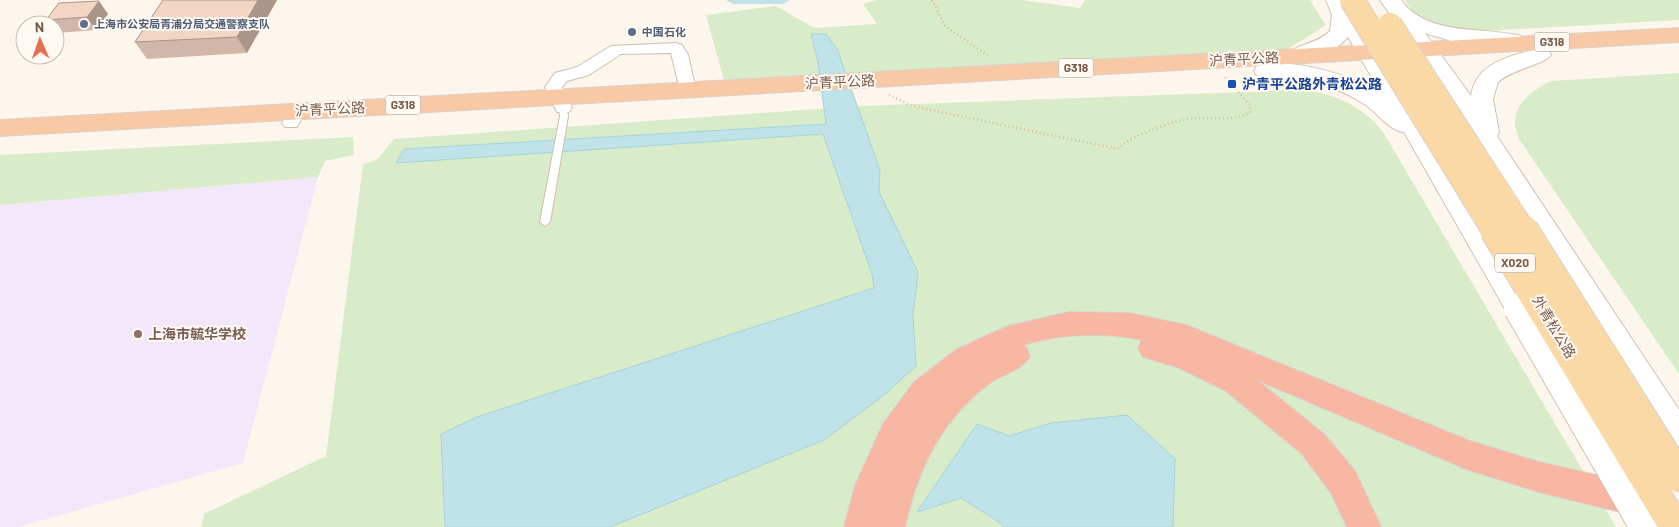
<svg xmlns="http://www.w3.org/2000/svg" width="1679" height="527" viewBox="0 0 1679 527" font-family="Barlow,'Noto Sans SC',sans-serif">
  <style>
    .education { fill: #f3e8fa }
    .green { fill: #d8ecc9 }
    .water { fill: #bfe3e8; stroke: #a5d3da }
    .lines { fill: none; stroke-linecap: round; stroke-linejoin: round }
    .canal { fill: #bfe3e8; fill-rule: evenodd }
    .service-casing { stroke: #d1beb0; stroke-width: 2 }
    .minor-casing { stroke: #d1beb0; stroke-width: 2 }
    .secondary-casing { stroke: #d6c0b0; stroke-width: 2 }
    .trunk-casing { stroke: #dad1cd; stroke-width: 2 }
    .motorway-casing { stroke: #dad1cd; stroke-width: 2 }
    .path { stroke: #d9b8a5; stroke-width: 2.5; stroke-dasharray: 1 3; stroke-linecap: butt }
    .service { fill: #fff; fill-rule: evenodd }
    .minor { fill: #fff; fill-rule: evenodd }
    .secondary { fill: #fff; fill-rule: evenodd }
    .trunk { fill: #f9c8a4; fill-rule: evenodd }
    .motorway { fill: #f7b7a3; fill-rule: evenodd }
    .secondary-bridge-casing { stroke: #d6c0b0; stroke-width: 32; stroke-linecap: butt }
    .primary-bridge-far1-casing { stroke: #dad1cd; stroke-width: 26; stroke-linecap: butt }
    .primary-bridge-casing { stroke: #dad1cd; stroke-width: 32; stroke-linecap: butt }
    .secondary-bridge { stroke: #fff; stroke-width: 30 }
    .primary-bridge-far1 { stroke: #fbd9a5; stroke-width: 24 }
    .primary-bridge { stroke: #fbd9a5; stroke-width: 30 }
    .wall { fill: #d1b7a8 }
    .shaded-wall { fill: #aa9588 }
    .building { fill: #f3d5c3; stroke: #aa9588 }
    .service-dot { fill: #5c6f8a; stroke: #fffaf3; stroke-width: 2 }
    .transit-dot { fill: #1a4fb4; stroke: #fffaf3; stroke-width: 2 }
    .education-dot { fill: #8d6e63; stroke: #fffaf3; stroke-width: 2 }
    .labels { text-anchor: middle; stroke-width: 4; stroke-linejoin: round; paint-order: stroke }
    .far-service-label { font-size: 11px; font-weight: bold; fill: #4e5e75; stroke: #fffaf3; text-anchor: start }
    .shield { fill: #fffaf3; stroke: #a28b7f; stroke-width: 1 }
    .shield-label { font-size: 12px; font-weight: bold; fill: #7a5c4d }
    .street-label { font-size: 14px; fill: #7a5c4d; stroke: #fffaf3 }
    .transit-label { font-size: 14px; font-weight: bold; fill: #164399; stroke: #fffaf3; text-anchor: start }
    .education-label { font-size: 14px; font-weight: bold; fill: #785e54; stroke: #fffaf3; text-anchor: start }
  </style>
  <rect width="100%" height="100%" fill="#fdf6ec"/>
  <path class="education" d="M 318,177 L 243,463 L 19,527 L 0,527 L 0,205 Z"/>
  <path class="green" d="M 877,0 L 1021,0 L 1080,8 L 1085,0 L 1310,0 L 1326,25 L 1285,51 L 724,80 L 706,15 L 776,6 L 814,28 L 877,24 L 863,4 Z
    M 1405,0 L 1679,0 L 1679,20 L 1464,32 L 1424,20 L 1415,14 Z
    M 1679,73 L 1679,374 L 1519,139 C 1517,133 1514,125 1515,120 C 1516,102 1537,87 1552,81 Z
    M 1298,90 C 1331,92 1362,105 1383,132 L 1616,527 L 201,527 L 204,514 L 326,456 L 363,164 L 378,159 L 394,139 L 859,106 Z
    M 353,137 L 354,155 L 325,161 L 318,177 L 0,205 L 0,155 Z"/>
  <path class="water" d="M 811,34 L 826,34 L 837,49 L 880,170 L 879,192 L 918,272 L 913,316 L 916,366 L 884,395 L 824,440 L 610,527 L 445,527 L 441,434 L 477,417 L 874,288 L 872,274 L 823,134 L 396,163 L 404,149 L 826,124 L 818,62 Z
    M 1127,415 L 1175,459 L 1173,527 L 1003,527 L 1002,524 L 961,498 L 917,512 L 977,424 L 1009,436 L 1051,423 Z"/>
  <g class="lines">
    <path class="canal" d="M 726,0 L 790,0 L 783,4 L 733,4 Z"/>
    <defs>
      <path id="service" d="M 563,105 L 567,108 L 568,116 L 550,222 L 545,226 L 540,222 L 560,116 L 559,108 Z"/>
      <path id="minor" d="M 676,43 L 682,45 L 688,55 L 696,90 L 694,94 L 682,94 L 680,90 L 671,53 L 621,54 L 589,75 L 567,81 L 562,87 L 572,108 L 569,112 L 557,112 L 545,87 L 555,73 L 577,67 L 611,46 Z
        M 297,105 L 303,107 L 306,111 L 297,127 L 285,127 L 282,123 L 291,107 Z"/>
      <path id="secondary" d="M 1326,0 L 1346,0 L 1348,3 L 1529,300 L 1533,308 L 1529,316 L 1519,319 L 1509,316 L 1404,132 C 1388,130 1377,112 1364,104 C 1341,88 1315,82 1288,79 C 1277,78 1267,79 1257,76 L 1254,71 L 1257,66 C 1293,57 1350,75 1381,93 L 1348,37 C 1335,52 1308,66 1289,61 L 1286,56 C 1294,44 1318,44 1330,31 L 1332,15 Z
        M 1380,0 L 1401,0 C 1428,37 1482,26 1521,36 L 1524,41 L 1521,46 C 1491,53 1453,42 1425,33 L 1471,96 C 1475,69 1497,60 1521,53 C 1531,51 1538,48 1548,50 L 1551,55 C 1545,64 1511,70 1498,82 L 1493,99 L 1499,132 L 1497,136 L 1679,410 L 1679,451 L 1668,447 L 1457,112 Z"/>
      <path id="trunk" d="M 1679,28 L 1679,42 L 0,136 L 0,120 Z"/>
      <path id="motorway" d="M 1069,312 L 1129,313 L 1186,325 L 1470,441 L 1539,462 L 1645,486 L 1657,491 L 1662,502 L 1657,513 L 1645,518 L 1539,492 L 1466,469 L 1257,380 L 1324,434 L 1355,471 L 1381,527 L 1347,527 L 1331,493 L 1302,454 L 1226,391 L 1177,367 L 1143,357 L 1138,348 L 1142,340 C 1105,332 1058,333 1021,346 L 1026,347 L 1030,356 C 1022,371 1004,373 990,383 C 941,420 918,468 905,527 L 844,527 L 855,486 L 883,424 L 914,382 L 957,349 L 1008,326 Z"/>
    </defs>
    <use href="#service" class="service-casing"/>
    <use href="#minor" class="minor-casing"/>
    <use href="#secondary" class="secondary-casing"/>
    <use href="#trunk" class="trunk-casing"/>
    <use href="#motorway" class="motorway-casing"/>
    <path class="path" d="M 932,0 L 945,26 L 990,57
      M 889,95 L 912,106 L 1118,149 C 1131,135 1177,119 1196,118 C 1215,117 1232,121 1250,113 L 1250,105 L 1224,76"/>
    <use href="#service" class="service"/>
    <use href="#minor" class="minor"/>
    <use href="#secondary" class="secondary"/>
    <use href="#trunk" class="trunk"/>
    <use href="#motorway" class="motorway"/>
    <defs>
      <path id="secondary-bridge" d="M 1519,308 L 1645,527"/>
      <path id="primary-bridge-far1" d="M 1352,0 L 1495,232
        M 1390,25 L 1524,232"/>
      <path id="primary-bridge" d="M 1495,230 L 1675,527
        M 1523,230 L 1679,477"/>
    </defs>
    <use href="#secondary-bridge" class="secondary-bridge-casing"/>
    <use href="#primary-bridge-far1" class="primary-bridge-far1-casing"/>
    <use href="#primary-bridge" class="primary-bridge-casing"/>
    <use href="#secondary-bridge" class="secondary-bridge"/>
    <use href="#primary-bridge-far1" class="primary-bridge-far1"/>
    <use href="#primary-bridge" class="primary-bridge"/>
  </g>
  <path class="wall" d="M 163,0 L 277,0 L 247,53 L 147,59 L 135,42 Z
    M 108,14 L 96,30 L 57,33 L 55,31 L 55,25 L 50,25 L 46,20 Z"/>
  <path class="shaded-wall" d="M 258,0 L 277,0 L 247,53 L 237,37 Z
    M 99,1 L 108,14 L 96,30 L 87,17 Z"/>
  <path class="building" d="M 163,0 L 258,0 L 237,37 L 135,42 Z
    M 99,1 L 87,17 L 46,20 L 59,3 Z"/>
  <g class="service-dot">
    <circle cx="84" cy="24" r="5"/>
    <circle cx="632" cy="32" r="5"/>
  </g>
  <rect class="transit-dot" x="1227" y="79" width="10" height="10" rx="2.5"/>
  <circle class="education-dot" cx="138" cy="334" r="5"/>
  <g class="labels">
    <g class="far-service-label">
      <text x="94" y="28">上海市公安局青浦分局交通警察支队</text>
      <text x="642" y="36">中国石化</text>
    </g>
    <g class="shield">
      <rect x="1534.5" y="32.5" width="35" height="19" rx="4"/>
      <rect x="1058.5" y="58.5" width="35" height="19" rx="4"/>
      <rect x="385.5" y="95.5" width="35" height="19" rx="4"/>
      <rect x="1495" y="253.5" width="40" height="19" rx="4"/>
    </g>
    <g class="shield-label">
      <text x="1552" y="46">G318</text>
      <text x="1076" y="72">G318</text>
      <text x="403" y="109">G318</text>
      <text x="1515" y="267">X020</text>
    </g>
    <g class="street-label">
      <text transform="translate(1244 59) rotate(-3)" y="5">沪青平公路</text>
      <text transform="translate(840 82) rotate(-3)" y="5">沪青平公路</text>
      <text transform="translate(330 109) rotate(-3)" y="5">沪青平公路</text>
      <text transform="translate(1554 327) rotate(59)" y="5">外青松公路</text>
    </g>
    <g class="transit-label">
      <text x="1242" y="89">沪青平公路外青松公路</text>
    </g>
    <g class="education-label">
      <text x="148" y="339">上海市毓华学校</text>
    </g>
  </g>
  <g transform="translate(40 40) rotate(358)"><circle r="24" fill="#fffaf3" stroke="#cabbb1"/>
  <path d="M0-4L9 19L0 12L-9 19Z" fill="#e76f51"/>
  <text y="-8" font-size="14" font-weight="bold" text-anchor="middle" fill="#7a5c4d">N</text>
  </g>
</svg>
